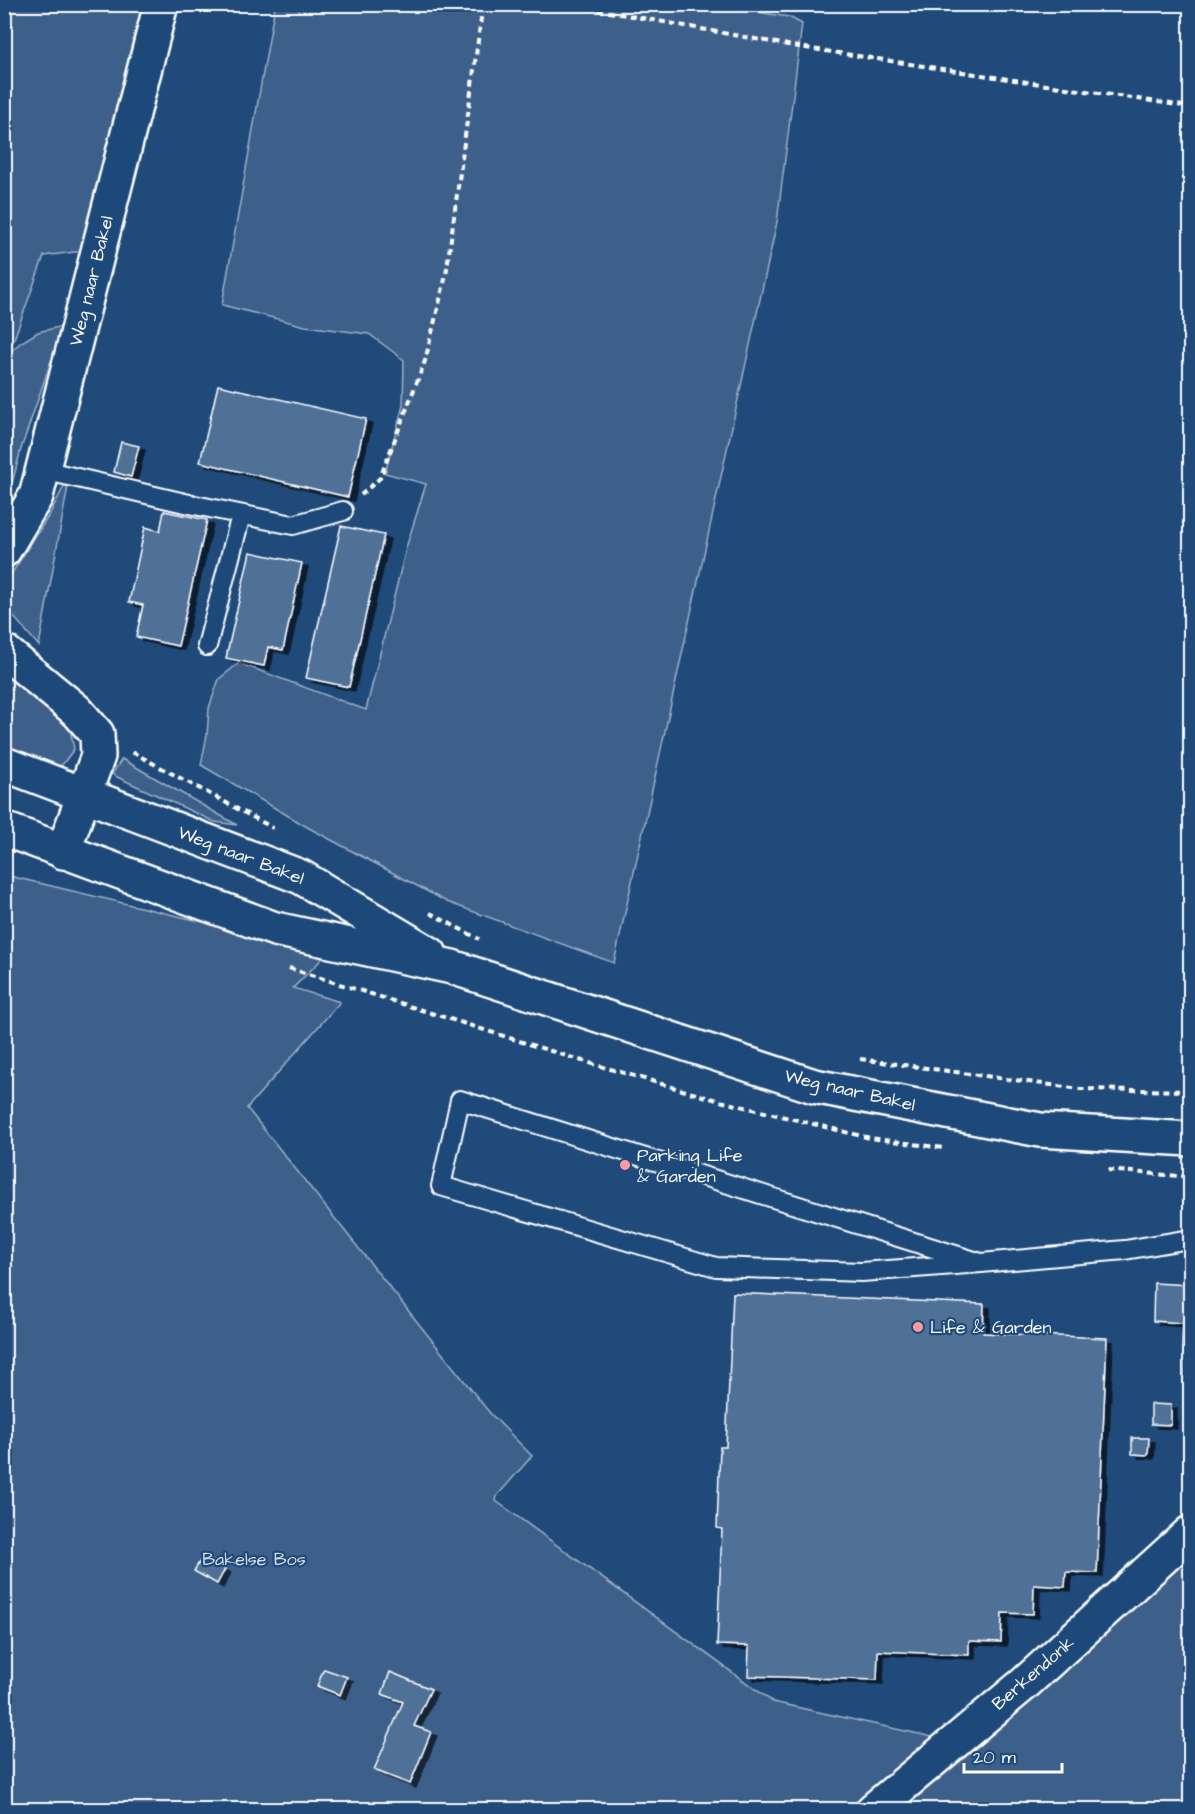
<svg xmlns="http://www.w3.org/2000/svg" width="1195" height="1814" viewBox="0 0 1195 1814" font-family="'Architects Daughter',sans-serif">
  <style>
    .green { fill: #3c618b; stroke: #9eb0c5; stroke-width: 1.5 }
    .building { fill: #507197; stroke: #fff; stroke-width: 1.5; filter: url(#shadow) }
    .lines { fill: none; stroke-linecap: round; stroke-linejoin: round }
    .lane-casing { stroke: #fff; stroke-width: 22 }
    .street-casing { stroke: #fff; stroke-width: 38 }
    .secondary-casing { stroke: #fff; stroke-width: 38 }
    .path { stroke: #fff; stroke-width: 4; stroke-dasharray: 6 4.5; stroke-linecap: butt }
    .lane { stroke: #1f4a7a; stroke-width: 18 }
    .street { stroke: #1f4a7a; stroke-width: 33 }
    .secondary { stroke: #1f4a7a; stroke-width: 33 }
    .poi-dot { fill: #ff9aa2; stroke: #1f4a7a; stroke-width: 2 }
    .labels { text-anchor: middle; stroke-width: 4.5; stroke-linejoin: round; paint-order: stroke }
    .street-label { font-size: 18px; fill: #fff; stroke: #1f4a7a }
    .poi-label { font-size: 18px; fill: #fff; stroke: #1f4a7a; text-anchor: start }
    .park-label { font-size: 18px; fill: #d8dfe8; stroke: #1f4a7a }
  </style>
  <defs>
    <filter id="shadow"><feDropShadow dx="6" dy="4" stdDeviation="0" flood-color="#0009"/></filter>
  </defs>
  <rect width="100%" height="100%" fill="#1f4a7a"/>
  <filter id="ink" filterUnits="userSpaceOnUse"><feTurbulence type="fractalNoise" baseFrequency=".0167" numOctaves="2"/><feDisplacementMap in="SourceGraphic" scale="12" xChannelSelector="R" yChannelSelector="G"/><feConvolveMatrix kernelMatrix="1 2 1 2 8 2 1 2 1" color-interpolation-filters="sRGB"/></filter>
  <g filter="url(#ink)">
    <path class="green" d="M 5,5 L 142,5 L 82,251 L 44,256 L 9,353 L 20,343 L 38,332 L 63,326 L 21,449 L 13,480 L 5,488 Z
      M 710,5 L 789,17 L 802,24 L 777,222 L 614,963 L 447,902 L 309,828 L 201,765 L 207,735 L 209,708 L 219,679 L 239,663 L 366,710 L 406,548 L 426,484 L 385,473 L 403,405 L 404,360 L 369,334 L 305,326 L 222,305 L 275,5 Z
      M 70,475 L 39,646 L 13,616 L 6,594 L 10,576 L 49,515 Z
      M 4,668 L 69,723 L 74,749 L 62,765 L 47,769 L 5,755 Z
      M 122,759 L 237,825 L 215,822 L 115,776 L 112,774 Z
      M 5,875 L 329,952 L 293,988 L 340,1002 L 247,1108 L 489,1412 L 532,1456 L 497,1496 L 496,1501 L 773,1702 L 969,1745 L 1190,1549 L 1190,1809 L 5,1810 Z"/>
    <path class="building" d="M 218,385 L 366,419 L 348,497 L 200,462 Z
      M 121,442 L 139,446 L 131,477 L 114,472 Z
      M 164,511 L 207,520 L 178,646 L 136,637 L 143,605 L 129,602 L 145,527 L 160,531 Z
      M 341,526 L 384,535 L 349,687 L 306,678 Z
      M 250,552 L 302,563 L 283,650 L 268,647 L 264,666 L 226,658 Z
      M 1154,1283 L 1190,1285 L 1190,1410 L 1184,1410 L 1186,1348 L 1182,1347 L 1183,1323 L 1153,1321 Z
      M 733,1293 L 984,1304 L 983,1333 L 1107,1338 L 1097,1573 L 1066,1572 L 1065,1587 L 1034,1585 L 1033,1614 L 1002,1613 L 1001,1642 L 969,1641 L 969,1655 L 878,1651 L 877,1680 L 748,1676 L 749,1646 L 717,1645 L 722,1529 L 717,1528 L 720,1447 L 726,1447 Z
      M 1151,1404 L 1171,1405 L 1171,1425 L 1151,1424 Z
      M 1132,1438 L 1149,1438 L 1148,1455 L 1132,1454 Z
      M 203,1556 L 225,1569 L 217,1584 L 194,1571 Z
      M 324,1669 L 347,1677 L 340,1695 L 317,1686 Z
      M 390,1672 L 431,1689 L 414,1726 L 431,1732 L 410,1784 L 374,1770 L 403,1702 L 382,1694 Z"/>
    <g class="lines">
      <defs>
        <path id="lane" d="M 43,470 L 185,503 L 293,525 L 343,511
          M 207,646 L 241,515
          M 981,1263 L 460,1100 L 441,1186 L 716,1267 L 862,1272 L 981,1263 L 1125,1250 L 1190,1239"/>
        <path id="street" d="M 4,550 L 36,496 L 161,4
          M 4,651 L 77,711 L 97,734 L 98,756 L 63,852
          M 873,1810 L 1024,1684 L 1190,1533"/>
        <path id="secondary" d="M 4,764 L 301,877 L 430,954
          M 4,829 L 275,929 L 452,967 L 814,1086 L 1040,1130 L 1190,1139"/>
      </defs>
      <use href="#lane" class="lane-casing"/>
      <use href="#street" class="street-casing"/>
      <use href="#secondary" class="secondary-casing"/>
      <path class="path" d="M 567,4 L 793,46 L 1190,107
        M 361,495 L 380,478 L 425,361 L 446,275 L 483,4
        M 132,752 L 273,828
        M 430,913 L 479,939
        M 289,968 L 576,1059 L 720,1101 L 870,1138 L 943,1148
        M 860,1059 L 1080,1089 L 1190,1091
        M 1108,1170 L 1190,1177"/>
      <use href="#lane" class="lane"/>
      <use href="#street" class="street"/>
      <use href="#secondary" class="secondary"/>
    </g>
  </g>
  <g class="poi-dot">
    <circle cx="625" cy="1165" r="6"/>
    <circle cx="918" cy="1327" r="6"/>
  </g>
  <g class="labels">
    <g class="street-label">
      <text transform="translate(91 281) rotate(-76)" y="6">Weg naar Bakel</text>
      <text transform="translate(241 855) rotate(21)" y="6">Weg naar Bakel</text>
      <text transform="translate(850 1090) rotate(13)" y="6">Weg naar Bakel</text>
      <text transform="translate(1033 1673) rotate(-41)" y="6">Berkendonk</text>
    </g>
    <g class="poi-label">
      <text x="637" y="1161">Parking Life<tspan x="637" dy="21">&amp; Garden</tspan></text>
      <text x="930" y="1333">Life &amp; Garden</text>
    </g>
    <g class="park-label">
      <text x="254" y="1565">Bakelse Bos</text>
    </g>
  </g>
  <rect width="1195" height="1814" fill="none" stroke="#1f4a7a" stroke-width="24"/>
  <rect x="12" y="12" width="1171" height="1790" fill="none" stroke="#fff" stroke-width="2" filter="url(#ink)"/>
  <path d="M964 1763v9h98v-9" fill="none" stroke="#ffffff" stroke-width="3"/>
  <text x="973" y="1763" font-size="18" fill="#ffffff" stroke="#1f4a7a" stroke-width="4.5" paint-order="stroke">20 m</text>
</svg>
